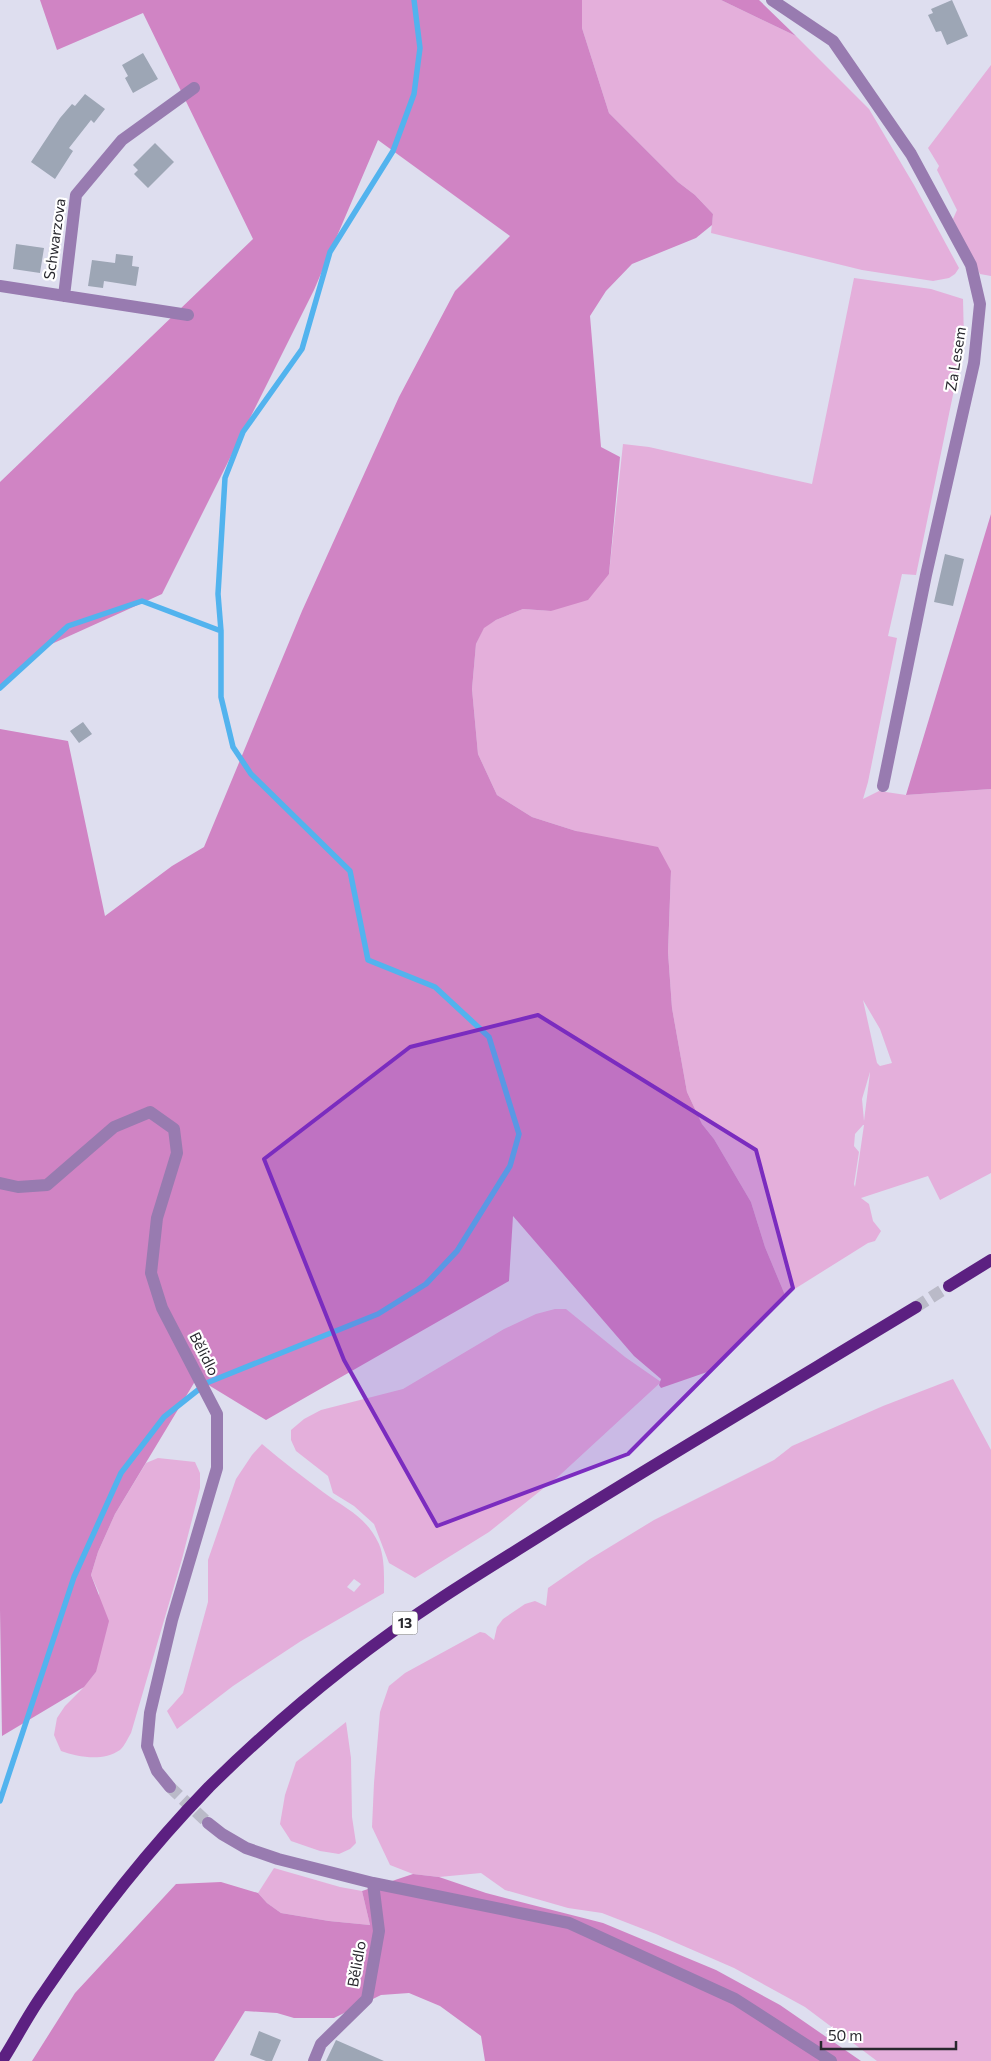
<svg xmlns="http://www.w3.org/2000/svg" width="991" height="2061" viewBox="0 0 991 2061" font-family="Commissioner,sans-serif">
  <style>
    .green { fill: #e4afdb; fill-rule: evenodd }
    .forest { fill: #d084c4 }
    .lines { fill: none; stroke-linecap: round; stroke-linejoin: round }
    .stream { stroke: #52b3ee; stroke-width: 5.5 }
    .building { fill: #9da6b5 }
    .minor-tunnel { stroke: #babac8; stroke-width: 12; stroke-dasharray: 12 6; stroke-linecap: butt }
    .major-tunnel { stroke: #babac8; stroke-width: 12; stroke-dasharray: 12 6; stroke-linecap: butt }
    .minor { stroke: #987bb0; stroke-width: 12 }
    .major { stroke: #5c2081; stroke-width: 12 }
    .marked { fill: #7b2cbf; fill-opacity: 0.2; stroke: #7b2cbf; stroke-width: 4; stroke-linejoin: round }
    .labels { text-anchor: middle; stroke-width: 4.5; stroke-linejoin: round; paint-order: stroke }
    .shield { fill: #fff; stroke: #68686d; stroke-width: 1 }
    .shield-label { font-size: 14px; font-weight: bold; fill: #28282e }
    .street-label { font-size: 15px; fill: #28282e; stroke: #fff }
  </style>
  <rect width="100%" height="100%" fill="#dedeef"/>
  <path class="green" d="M 582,0 L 721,0 L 796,36 L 869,109 L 914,185 L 959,268 L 955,274 L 949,278 L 933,281 L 862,270 L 711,233 L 713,214 L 695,195 L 678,182 L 609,113 L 582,28 Z
    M 991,65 L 991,276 L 980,274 L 953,219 L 957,210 L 937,170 L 939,166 L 928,148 Z
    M 854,278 L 931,289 L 963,299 L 964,341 L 916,575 L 902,574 L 888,636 L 897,638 L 868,782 L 863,799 L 879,791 L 906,795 L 991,789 L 991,1173 L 940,1200 L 928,1176 L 861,1198 L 869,1204 L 873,1221 L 881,1231 L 875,1241 L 868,1243 L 785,1295 L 765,1247 L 751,1202 L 714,1139 L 702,1124 L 687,1092 L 672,1008 L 668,952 L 671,871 L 576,831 L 532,817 L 497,795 L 478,754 L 472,689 L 476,644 L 484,627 L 496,620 L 523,609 L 551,611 L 609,574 L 623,444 L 649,447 L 812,484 ZM 863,1000 L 880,1029 L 892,1063 L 880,1066 L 877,1063 ZM 870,1072 L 870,1073 L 864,1121 L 862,1099 ZM 863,1125 L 864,1125 L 855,1187 L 854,1184 L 859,1152 L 854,1146 L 855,1134 Z
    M 555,1309 L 566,1309 L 625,1357 L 661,1382 L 560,1475 L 489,1532 L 415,1578 L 389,1563 L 374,1524 L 354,1506 L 333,1493 L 328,1476 L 296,1451 L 291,1440 L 291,1430 L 304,1419 L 321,1410 L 403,1389 L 504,1329 L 536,1314 Z
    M 953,1379 L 991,1450 L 991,2061 L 877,2061 L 805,2007 L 734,1968 L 656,1934 L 602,1913 L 568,1908 L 505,1890 L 481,1873 L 439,1877 L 413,1874 L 390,1865 L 372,1827 L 374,1783 L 380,1712 L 389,1686 L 405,1673 L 480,1632 L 485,1633 L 494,1640 L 497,1627 L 503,1619 L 525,1604 L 535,1601 L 546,1606 L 548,1588 L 590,1559 L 654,1520 L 774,1460 L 792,1446 L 883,1406 Z
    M 262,1444 C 282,1461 302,1476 323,1492 C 346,1509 366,1516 379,1544 C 385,1558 384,1578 384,1593 L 301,1641 L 233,1686 L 177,1729 L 167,1711 L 183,1693 L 208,1602 L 208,1560 L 236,1479 L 252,1455 ZM 354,1579 L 361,1584 L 354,1592 L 347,1587 Z
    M 158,1458 L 195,1462 L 200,1473 L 200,1488 L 182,1559 L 131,1733 C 128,1738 124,1747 120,1750 C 102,1762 79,1757 61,1751 L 54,1735 L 57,1718 L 65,1706 L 82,1689 L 96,1672 L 99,1593 L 91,1575 L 98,1552 L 115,1514 L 146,1463 Z
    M 346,1722 L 351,1758 L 352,1817 L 356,1843 L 350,1849 L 339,1854 L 320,1851 L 291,1841 L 280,1824 L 285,1795 L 296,1762 Z
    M 274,1868 L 340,1887 L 362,1891 L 370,1925 L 329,1921 L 281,1913 L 267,1903 L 258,1893 Z"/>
  <path class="forest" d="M 40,0 L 582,0 L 582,28 L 609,113 L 678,182 L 695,195 L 713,214 L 712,225 L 696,238 L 632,264 L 606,291 L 590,316 L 601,447 L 620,457 L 609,574 L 588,600 L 551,611 L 523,609 L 496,620 L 484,628 L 476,644 L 472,689 L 478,754 L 497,795 L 532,817 L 576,831 L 658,847 L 671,871 L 668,952 L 672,1008 L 687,1092 L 702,1124 L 714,1139 L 751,1202 L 765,1247 L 785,1295 L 713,1370 L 661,1388 L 659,1385 L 661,1379 L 634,1356 L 513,1216 L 509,1281 L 266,1420 L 197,1378 L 115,1514 L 98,1552 L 91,1575 L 109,1621 L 96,1672 L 84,1687 L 2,1736 L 0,1610 L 0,729 L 68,741 L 105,916 L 172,866 L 204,847 L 302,611 L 399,397 L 455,291 L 510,236 L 378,140 L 314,290 L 162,594 L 45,647 L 0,689 L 0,482 L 253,239 L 143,13 L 57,50 Z
    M 721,0 L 759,0 L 796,36 Z
    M 991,514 L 991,789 L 906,795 Z
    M 413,1874 L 439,1877 L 486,1893 L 603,1923 L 716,1970 L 780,2005 L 861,2061 L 485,2061 L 481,2036 L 440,2006 L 409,1993 L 381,1995 L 334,2018 L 294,2018 L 277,2013 L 245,2011 L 214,2061 L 32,2061 L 75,1993 L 176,1884 L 221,1882 L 258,1893 L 267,1903 L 281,1913 L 329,1921 L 370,1925 L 362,1891 Z"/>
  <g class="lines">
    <path class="stream" d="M 0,688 L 68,626 L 142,601 L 221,631
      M 204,1384 L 378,1314 L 426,1284 L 457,1251 L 510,1166 L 519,1134 L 489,1037 L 435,987 L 368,960 L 350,871 L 251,774 L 233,747 L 221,697 L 221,631 L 218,594 L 225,478 L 243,432 L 302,349 L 330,252 L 393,151 L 414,94 L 420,48 L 414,0
      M 0,1801 L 74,1577 L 121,1473 L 164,1417 L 198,1390"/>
  </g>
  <path class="building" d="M 952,0 L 968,36 L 947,45 L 941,31 L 936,32 L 928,15 L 933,13 L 931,9 Z
    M 143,53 L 158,79 L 133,93 L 125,78 L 128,76 L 122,65 Z
    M 85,94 L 105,109 L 94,123 L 91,120 L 69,148 L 73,151 L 55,179 L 31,162 L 60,118 L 72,104 L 75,106 Z
    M 155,143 L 174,162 L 148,188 L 134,174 L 138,170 L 133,165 Z
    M 16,244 L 44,248 L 40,273 L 13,269 Z
    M 116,254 L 133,256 L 132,266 L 139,267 L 136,286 L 104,281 L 103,288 L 88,286 L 92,260 L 115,263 Z
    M 945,554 L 964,559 L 953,606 L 934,602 Z
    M 83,722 L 92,734 L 79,743 L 70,731 Z
    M 259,2031 L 281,2040 L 272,2061 L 266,2061 L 250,2055 Z
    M 336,2040 L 384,2061 L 326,2061 Z"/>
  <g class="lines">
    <path class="minor-tunnel" d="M 170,1787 L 208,1823"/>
    <path class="major-tunnel" d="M 916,1307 L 949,1286"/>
    <path class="minor" d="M 772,0 L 833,41 L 911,154 L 971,265 L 980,304 L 974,363 L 926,575 L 883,786
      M 0,286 L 188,315
      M 64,296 L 76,195 L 122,140 L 194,88
      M 0,1183 L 18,1187 L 47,1185 L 114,1127 L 150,1112 L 174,1129 L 177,1153 L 157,1218 L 151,1273 L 162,1308 L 217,1414 L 217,1468 L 172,1620 L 150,1713 L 147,1746 L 157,1771 L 170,1787
      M 208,1823 L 222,1834 L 246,1848 L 278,1859 L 373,1883 L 569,1923 L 735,1999 L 831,2061
      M 314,2061 L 321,2044 L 367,1999 L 379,1931 L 373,1883"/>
    <path class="major" d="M 949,1286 L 991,1260
      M 2,2061 C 16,2039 28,2015 43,1994 C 91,1923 149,1849 209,1787 C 280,1717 359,1652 443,1597 C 481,1572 521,1548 560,1523 C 678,1450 797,1379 916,1307"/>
  </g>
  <path class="marked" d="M 538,1015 L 756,1150 L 793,1288 L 628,1454 L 437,1526 L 344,1360 L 264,1159 L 410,1047 Z"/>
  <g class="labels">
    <rect class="shield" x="392.5" y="1611.5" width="25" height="23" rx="4"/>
    <g class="shield-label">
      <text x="405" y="1628">13</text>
    </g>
    <g class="street-label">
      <text transform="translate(55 239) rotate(-82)" y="5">Schwarzova</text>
      <text transform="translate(956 359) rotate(-81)" y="5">Za Lesem</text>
      <text transform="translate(204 1354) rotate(63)" y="5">Bělidlo</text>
      <text transform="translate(357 1964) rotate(-80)" y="5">Bělidlo</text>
    </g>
  </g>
  <path d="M821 2041v8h135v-8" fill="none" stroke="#28282e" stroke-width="2.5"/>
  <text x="828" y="2041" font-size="15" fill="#28282e" stroke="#ffffff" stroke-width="4" paint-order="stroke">50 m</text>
</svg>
